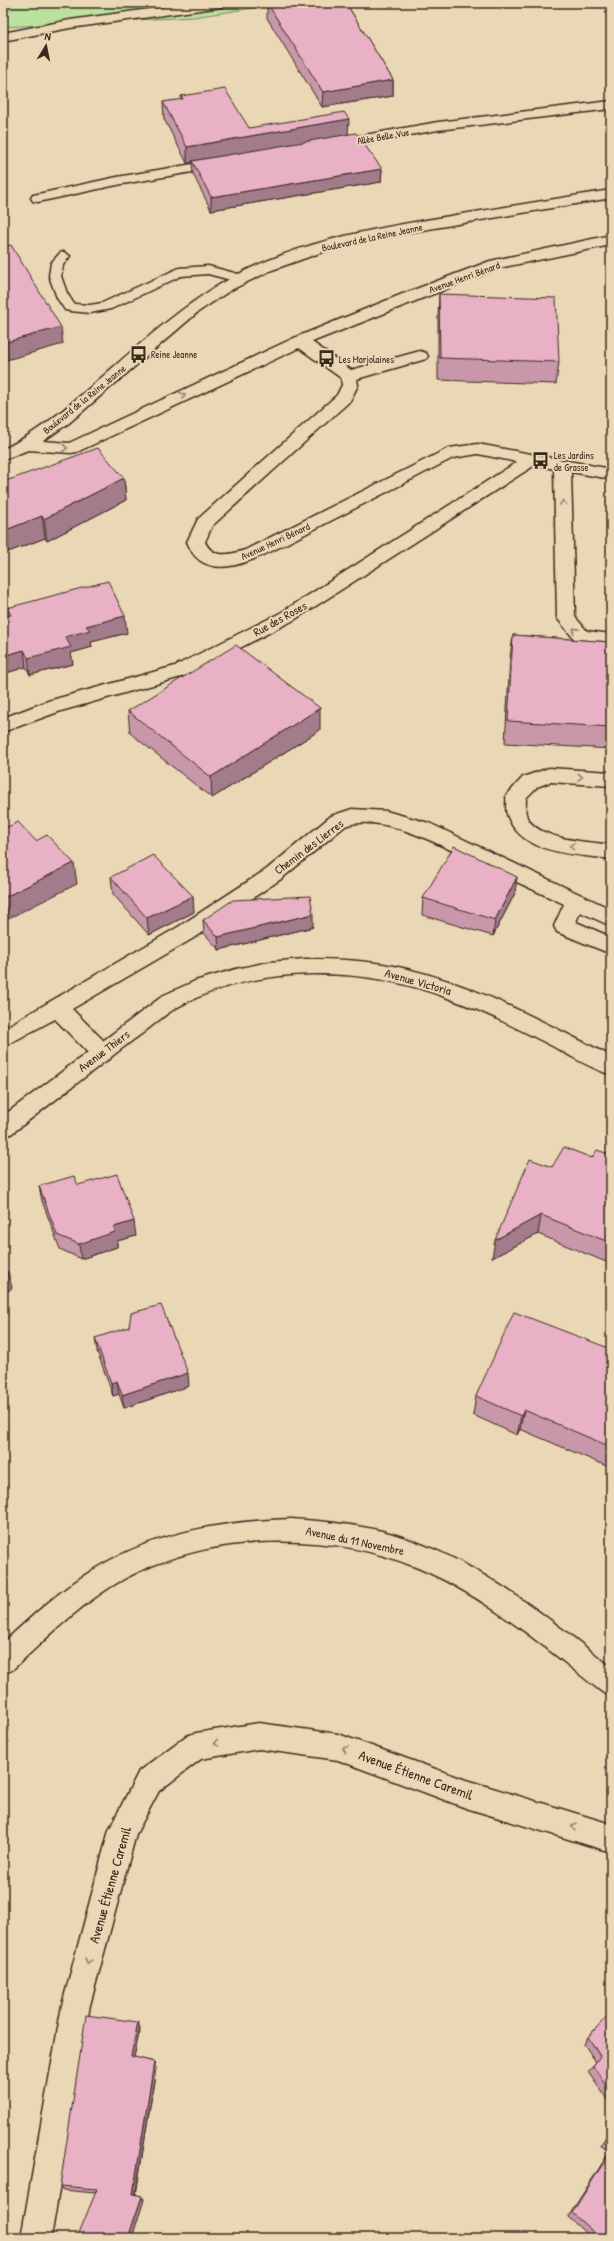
<svg xmlns="http://www.w3.org/2000/svg" width="614" height="2241" viewBox="0 0 614 2241" font-family="'Patrick Hand',sans-serif">
  <style>
    .green { fill: #bae29e; stroke: #7a865e }
    .lines { fill: none; stroke-linecap: round; stroke-linejoin: round }
    .service-casing { stroke: #3b2a1e; stroke-width: 3 }
    .minor-casing { stroke: #3b2a1e; stroke-width: 3 }
    .tertiary-casing { stroke: #3b2a1e; stroke-width: 3 }
    .primary-casing { stroke: #3b2a1e; stroke-width: 3 }
    .service { fill: #ead7b5; fill-rule: evenodd }
    .minor { fill: #ead7b5; fill-rule: evenodd }
    .tertiary { fill: #ead7b5; fill-rule: evenodd }
    .primary { fill: #ead7b5; fill-rule: evenodd }
    .wall { fill: #c898aa; stroke: #3b2a1e }
    .shaded-wall { fill: #a37c8b; stroke: #3b2a1e }
    .building { fill: #e9b1c6; stroke: #3b2a1e }
    .oneway { stroke: #92806a }
    .labels { text-anchor: middle; stroke-width: 4; stroke-linejoin: round; paint-order: stroke }
    .far-street-label { font-size: 10px; fill: #3b2a1e; stroke: #ead7b5 }
    .far-poi-label { font-size: 10px; fill: #3b2a1e; stroke: #ead7b5; text-anchor: start }
    .street-label { font-size: 12px; fill: #3b2a1e; stroke: #ead7b5 }
    .near-street-label { font-size: 14px; fill: #3b2a1e; stroke: #ead7b5 }
  </style>
  <rect width="100%" height="100%" fill="#ead7b5"/>
  <filter id="ink" filterUnits="userSpaceOnUse"><feTurbulence type="fractalNoise" baseFrequency=".025" numOctaves="2"/><feDisplacementMap in="SourceGraphic" scale="8" xChannelSelector="R" yChannelSelector="G"/><feConvolveMatrix kernelMatrix="1 2 1 2 8 2 1 2 1" color-interpolation-filters="sRGB"/></filter>
  <g filter="url(#ink)">
    <path class="green" d="M 3,3 L 287,3 L 193,17 L 3,27 Z"/>
    <g class="lines">
      <defs>
        <path id="service" d="M 64,252 L 70,256 L 63,265 L 61,276 L 67,293 L 74,304 L 90,305 L 102,303 L 179,268 L 208,266 L 246,276 L 248,279 L 242,283 L 208,274 L 181,276 L 111,309 L 90,313 L 70,311 L 65,310 L 57,298 L 49,276 L 51,263 L 60,253 Z"/>
        <path id="minor" d="M 193,3 L 229,3 L 222,7 L 70,28 L 3,41 L 3,33 L 70,20 Z
          M 611,101 L 611,109 L 438,130 L 331,149 L 324,145 L 331,141 L 438,122 Z
          M 222,159 L 229,163 L 227,166 L 117,185 L 38,202 L 33,201 L 31,198 L 33,195 L 38,194 L 117,177 Z
          M 611,190 L 611,198 L 399,234 L 331,249 L 272,270 L 231,290 L 198,312 L 69,423 L 43,441 L 69,443 L 294,338 L 400,295 L 490,261 L 611,235 L 611,245 L 499,268 L 312,342 L 351,370 L 420,351 L 426,353 L 428,356 L 426,359 L 357,379 L 358,385 L 350,401 L 212,526 L 205,542 C 213,559 229,555 245,550 L 449,448 L 478,444 L 611,469 L 611,479 L 571,472 L 575,617 L 587,631 L 611,634 L 611,646 L 575,640 L 557,618 L 554,469 L 535,465 L 294,620 L 188,675 L 61,711 L 3,732 L 3,718 L 48,701 L 175,666 L 282,612 L 517,462 L 478,454 L 453,458 L 272,551 C 251,561 215,578 195,556 C 191,552 190,547 187,542 L 198,519 L 337,395 L 342,385 L 341,378 L 299,348 L 77,452 L 71,453 L 28,450 L 3,460 L 3,449 C 34,435 60,413 86,391 C 129,354 171,314 219,285 C 290,242 376,228 456,215 C 508,207 559,198 611,190 Z
          M 549,768 L 611,772 L 611,786 L 550,782 L 537,787 L 526,798 C 526,803 525,809 526,814 C 534,841 588,841 611,845 L 611,859 C 576,854 520,855 507,814 C 505,809 507,802 506,796 L 523,777 Z
          M 352,809 L 386,811 L 429,823 L 611,909 L 611,926 L 580,912 L 576,922 L 611,937 L 611,954 L 557,932 L 554,926 L 564,904 C 536,891 508,878 481,865 C 445,848 384,812 345,826 L 281,879 L 192,939 L 72,1009 L 110,1047 L 113,1053 L 110,1059 L 102,1062 L 94,1059 L 55,1019 L 3,1047 L 3,1029 L 178,927 L 267,869 L 331,816 Z"/>
        <path id="tertiary" d="M 291,1519 C 322,1521 352,1524 382,1531 C 469,1554 541,1612 611,1667 L 611,1696 L 602,1692 C 546,1648 484,1595 418,1568 C 328,1530 211,1532 124,1579 C 82,1602 47,1638 12,1670 L 3,1674 L 3,1643 C 31,1617 60,1590 93,1570 C 153,1533 222,1521 291,1519 Z
          M 259,1723 L 338,1734 L 466,1780 L 611,1824 L 611,1852 L 466,1808 L 338,1760 L 259,1749 L 201,1759 L 159,1791 L 136,1834 L 90,2005 L 51,2238 L 21,2238 L 62,2005 L 109,1830 L 139,1771 L 186,1736 L 196,1733 Z"/>
        <path id="primary" d="M 304,959 C 338,959 373,960 407,969 C 479,986 544,1023 611,1056 L 611,1075 C 591,1068 572,1057 554,1047 C 521,1030 488,1013 453,1000 C 368,966 258,962 176,1008 C 161,1017 148,1030 133,1040 C 92,1071 52,1103 11,1134 L 3,1137 L 3,1116 L 164,995 L 195,981 L 236,969 L 269,962 Z"/>
      </defs>
      <use href="#service" class="service-casing"/>
      <use href="#minor" class="minor-casing"/>
      <use href="#tertiary" class="tertiary-casing"/>
      <use href="#primary" class="primary-casing"/>
      <use href="#service" class="service"/>
      <use href="#minor" class="minor"/>
      <use href="#tertiary" class="tertiary"/>
      <use href="#primary" class="primary"/>
    </g>
    <path class="wall" d="M 267,3 L 346,3 L 393,80 L 393,96 L 322,107 L 267,18 Z
      M 181,96 L 249,128 L 348,134 L 382,169 L 381,182 L 211,210 L 193,174 L 192,163 L 187,163 L 164,119 L 163,102 L 181,100 Z
      M 439,294 L 559,362 L 556,384 L 438,380 L 438,317 Z
      M 124,478 L 126,500 L 47,541 L 45,538 L 3,554 L 3,482 Z
      M 7,608 L 127,633 L 91,642 L 92,647 L 71,653 L 73,664 L 30,675 L 26,667 L 3,674 L 3,617 L 8,616 Z
      M 513,635 L 611,642 L 611,749 L 505,743 L 510,657 Z
      M 128,711 L 320,730 L 212,798 L 130,733 Z
      M 111,877 L 194,912 L 149,935 L 113,894 Z
      M 515,893 L 493,936 L 422,915 L 423,898 Z
      M 203,920 L 313,927 L 219,950 L 204,933 Z
      M 611,1155 L 611,1264 L 538,1234 L 492,1258 L 552,1167 L 592,1158 Z
      M 78,1185 L 136,1236 L 117,1241 L 117,1247 L 81,1259 L 60,1249 L 42,1201 L 39,1186 Z
      M 95,1338 L 189,1386 L 124,1408 L 119,1394 L 113,1396 L 97,1351 Z
      M 611,1349 L 611,1468 L 520,1429 L 517,1435 L 473,1415 L 476,1396 Z
      M 611,2012 L 611,2105 L 588,2072 L 596,2062 L 584,2044 L 588,2037 Z
      M 140,2028 L 134,2057 L 154,2062 L 156,2068 L 136,2195 L 142,2196 L 144,2200 L 95,2193 L 63,2190 L 60,2186 Z
      M 611,2126 L 611,2238 L 591,2238 L 568,2217 L 610,2151 L 601,2146 Z"/>
    <path class="shaded-wall" d="M 393,80 L 393,96 L 322,107 L 323,92 Z
      M 349,119 L 348,136 L 192,161 L 192,163 L 187,163 L 187,147 Z
      M 382,169 L 381,182 L 211,210 L 211,197 Z
      M 61,327 L 63,344 L 3,361 L 3,343 Z
      M 124,478 L 126,500 L 47,541 L 44,519 Z
      M 42,516 L 45,538 L 3,554 L 3,531 Z
      M 125,616 L 127,633 L 91,642 L 92,647 L 71,653 L 73,664 L 30,675 L 28,658 L 65,637 L 86,626 Z
      M 24,650 L 26,667 L 3,674 L 3,656 Z
      M 320,708 L 320,730 L 212,798 L 211,777 Z
      M 74,863 L 77,884 L 3,921 L 3,898 Z
      M 517,877 L 515,893 L 493,936 L 495,920 Z
      M 193,896 L 194,912 L 149,935 L 147,918 Z
      M 313,914 L 313,927 L 219,950 L 218,937 Z
      M 541,1215 L 538,1234 L 492,1258 L 495,1240 Z
      M 134,1221 L 136,1236 L 117,1241 L 117,1247 L 81,1259 L 79,1244 L 114,1227 Z
      M 8,1272 L 12,1288 L 3,1295 L 3,1276 Z
      M 188,1373 L 189,1386 L 124,1408 L 122,1395 Z
      M 117,1381 L 119,1394 L 113,1396 L 111,1383 Z
      M 524,1410 L 520,1429 L 517,1435 L 521,1416 Z
      M 138,2022 L 140,2028 L 133,2062 L 131,2056 Z
      M 154,2062 L 156,2068 L 135,2198 L 133,2194 Z
      M 142,2196 L 144,2200 L 132,2238 L 128,2238 Z"/>
    <path class="building" d="M 267,3 L 346,3 L 393,80 L 323,92 Z
      M 225,89 L 249,128 L 344,112 L 349,119 L 187,147 L 163,102 L 183,99 L 181,96 Z
      M 356,133 L 382,169 L 211,197 L 192,161 Z
      M 11,245 L 61,327 L 3,343 L 3,247 Z
      M 439,294 L 556,298 L 559,362 L 440,358 Z
      M 98,448 L 124,478 L 44,519 L 42,516 L 3,531 L 3,482 Z
      M 108,581 L 125,616 L 86,626 L 90,630 L 65,637 L 71,647 L 28,658 L 24,650 L 3,656 L 3,617 L 11,615 L 7,608 Z
      M 513,635 L 611,642 L 611,727 L 508,721 Z
      M 236,645 L 320,708 L 211,777 L 128,711 Z
      M 18,822 L 36,841 L 47,835 L 74,863 L 3,898 L 3,829 Z
      M 454,846 L 517,877 L 495,920 L 423,898 Z
      M 153,855 L 193,896 L 147,918 L 111,877 Z
      M 310,896 L 313,914 L 218,937 L 203,920 L 233,900 Z
      M 564,1147 L 592,1158 L 597,1150 L 611,1155 L 611,1243 L 541,1215 L 495,1240 L 530,1159 L 552,1167 Z
      M 117,1174 L 134,1221 L 114,1227 L 115,1232 L 79,1244 L 57,1235 L 39,1186 L 74,1176 L 78,1185 Z
      M 3,1267 L 8,1272 L 3,1276 Z
      M 161,1305 L 188,1373 L 122,1395 L 117,1381 L 111,1383 L 95,1338 L 129,1327 L 131,1313 Z
      M 514,1312 L 611,1349 L 611,1355 L 610,1357 L 611,1357 L 611,1447 L 524,1410 L 521,1416 L 476,1396 Z
      M 611,2012 L 611,2092 L 593,2066 L 600,2056 L 588,2037 Z
      M 86,2015 L 138,2022 L 131,2056 L 154,2062 L 133,2194 L 142,2196 L 128,2238 L 77,2238 L 97,2189 L 60,2186 Z
      M 611,2130 L 611,2144 L 606,2141 Z
      M 611,2151 L 611,2238 L 600,2238 L 572,2213 Z"/>
    <defs><path id="oneway-chevron" d="M-2-3.5L2.5 0L-2 3.5" fill="none" stroke-width="1.6" stroke-linecap="round" stroke-linejoin="round"/></defs>
    <g class="oneway">
      <use href="#oneway-chevron" transform="translate(183 395) rotate(-25)"/>
      <use href="#oneway-chevron" transform="translate(65 448) rotate(3)"/>
      <use href="#oneway-chevron" transform="translate(563 503) rotate(-92)"/>
      <use href="#oneway-chevron" transform="translate(575 630) rotate(-129)"/>
      <use href="#oneway-chevron" transform="translate(580 777) rotate(3)"/>
      <use href="#oneway-chevron" transform="translate(572 846) rotate(-171)"/>
      <use href="#oneway-chevron" transform="translate(216 1743) rotate(171)"/>
      <use href="#oneway-chevron" transform="translate(345 1749) rotate(-160)"/>
      <use href="#oneway-chevron" transform="translate(574 1827) rotate(-163)"/>
      <use href="#oneway-chevron" transform="translate(88 1961) rotate(105)"/>
    </g>
  </g>
  <defs>
    <symbol id="bus-bare" viewBox="-9 -9 18 18"><path d="M-5-6H5V4H4V6H2V4H-2V6H-4V4H-5ZM-3.5-4V0h7V-4ZM-3.5 1.2v1.5H-2V1.2ZM2 1.2v1.5H3.5V1.2Z" fill="#3b2a1e" stroke="#ead7b5" stroke-width="2.5" paint-order="stroke"/></symbol>
  </defs>
  <g fill-rule="evenodd">
    <use href="#bus-bare" x="126" y="342" width="25" height="25"/>
    <use href="#bus-bare" x="314" y="346" width="25" height="25"/>
    <use href="#bus-bare" x="528" y="448" width="25" height="25"/>
  </g>
  <g class="labels">
    <g class="far-street-label">
      <text transform="translate(383 136) rotate(-10)" y="4">Allée Belle Vue</text>
      <text transform="translate(372 237) rotate(-12)" y="4">Boulevard de la Reine Jeanne</text>
      <text transform="translate(464 277) rotate(-20)" y="4">Avenue Henri Bénard</text>
      <text transform="translate(84 399) rotate(-39)" y="4">Boulevard de la Reine Jeanne</text>
      <text transform="translate(275 541) rotate(-25)" y="4">Avenue Henri Bénard</text>
    </g>
    <g class="far-poi-label">
      <text x="151" y="358">Reine Jeanne</text>
      <text x="339" y="363">Les Marjolaines</text>
      <text x="554" y="459">Les Jardins<tspan x="554" dy="12">de Grasse</tspan></text>
    </g>
    <g class="street-label">
      <text transform="translate(280 619) rotate(-29)" y="4">Rue des Roses</text>
      <text transform="translate(309 847) rotate(-37)" y="4">Chemin des Lierres</text>
      <text transform="translate(418 982) rotate(16)" y="4">Avenue Victoria</text>
      <text transform="translate(104 1051) rotate(-37)" y="4">Avenue Thiers</text>
      <text transform="translate(355 1541) rotate(12)" y="4">Avenue du 11 Novembre</text>
    </g>
    <g class="near-street-label">
      <text transform="translate(416 1775) rotate(20)" y="5">Avenue Étienne Caremil</text>
      <text transform="translate(110 1885) rotate(-74)" y="5">Avenue Étienne Caremil</text>
    </g>
  </g>
  <rect width="614" height="2241" fill="none" stroke="#ead7b5" stroke-width="16"/>
  <rect x="8" y="8" width="598" height="2225" fill="none" stroke="#3b2a1e" stroke-width="1.5" filter="url(#ink)"/>
  <g transform="translate(46 46) rotate(10)" stroke="#ead7b5" stroke-width="3" paint-order="stroke">
  <path d="M0-3L7 15L0 10L-7 15Z" fill="#3b2a1e"/>
  <text y="-6" font-size="11" font-weight="bold" text-anchor="middle" fill="#3b2a1e">N</text>
  </g>
</svg>
